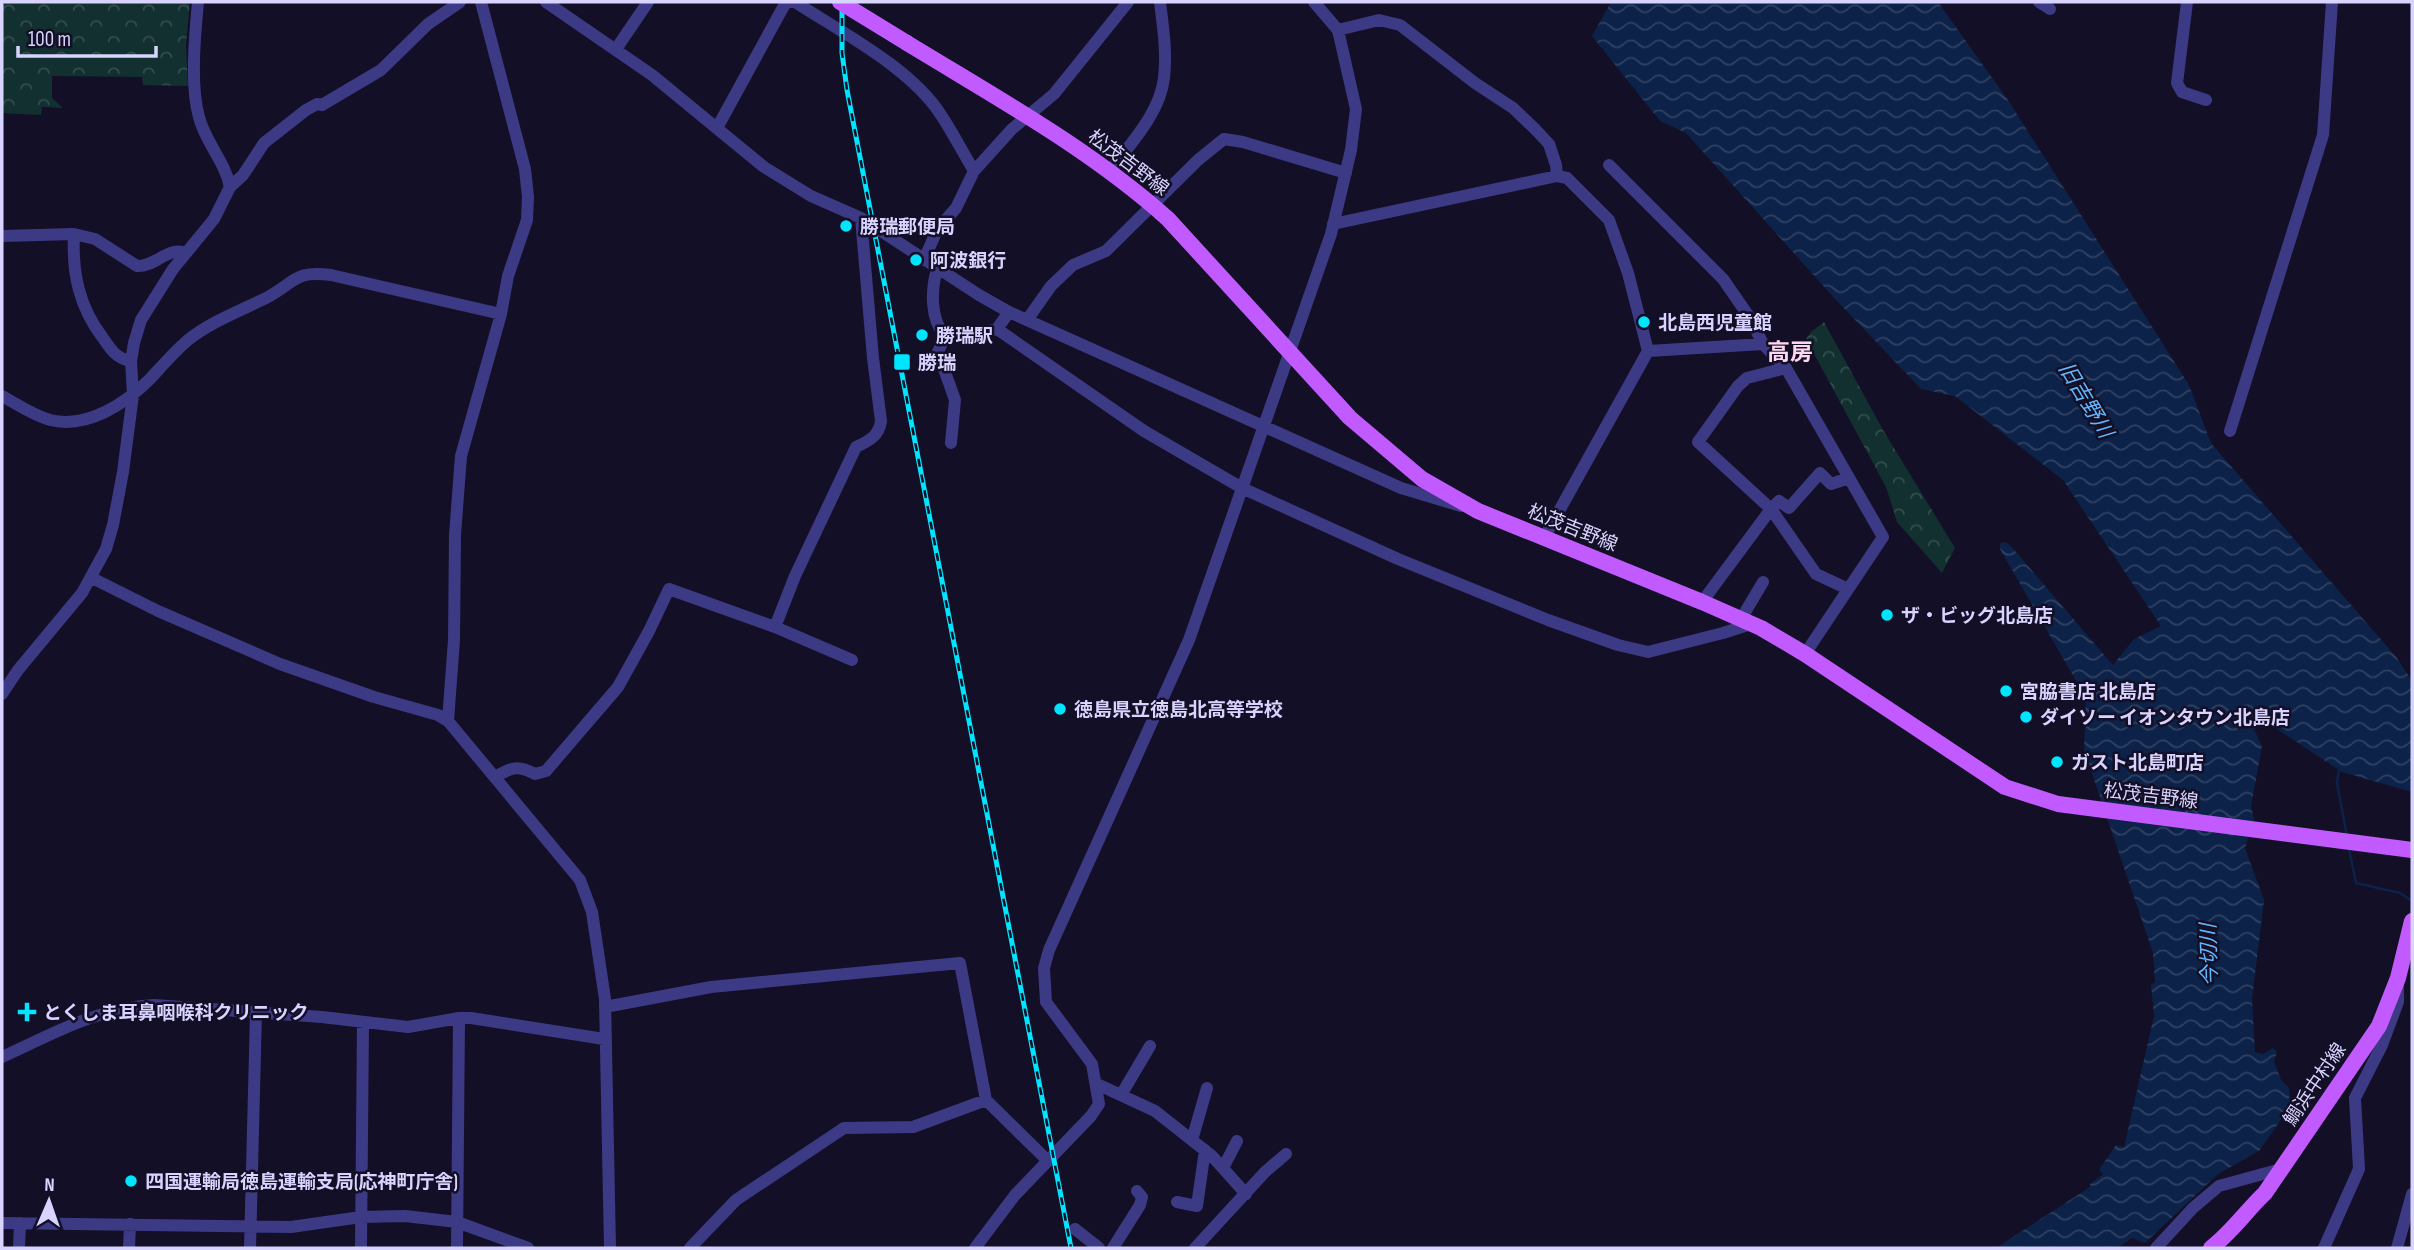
<svg xmlns="http://www.w3.org/2000/svg" width="2414" height="1250" viewBox="0 0 2414 1250" font-family="'Sofia Sans Condensed','Noto Sans JP',sans-serif">
  <style>
    .park { fill: url(#park-crowns) }
    .water { fill: url(#water-waves) }
    .lines { fill: none; stroke-linecap: round; stroke-linejoin: round }
    .stream { stroke: #0c2248; stroke-width: 2.5 }
    .minor { stroke: #3d3a85; stroke-width: 12 }
    .major { stroke: #c25bff; stroke-width: 16 }
    .rail-casing { stroke: #00e5ff; stroke-width: 5 }
    .rail { stroke: #130f26; stroke-width: 2.5; stroke-dasharray: 8; stroke-linecap: butt }
    .major-bridge { stroke: #c25bff; stroke-width: 16 }
    .poi-dot { fill: #00e5ff; stroke: #130f26; stroke-width: 2.5 }
    .labels { text-anchor: middle; stroke-width: 5; stroke-linejoin: round; paint-order: stroke }
    .street-label { font-size: 19px; fill: #d9d4ff; stroke: #130f26 }
    .poi-label { font-size: 19px; font-weight: bold; fill: #d9d4ff; stroke: #130f26; text-anchor: start }
    .water-label { font-size: 21px; font-style: italic; fill: #62b6ff; stroke: #130f26 }
    .quarter-label { font-size: 23px; font-weight: bold; fill: #ffd6f0; stroke: #130f26 }
  </style>
  <defs>
    <pattern id="park-crowns" width="20" height="18" patternUnits="userSpaceOnUse" patternTransform="scale(1.75)"><rect width="20" height="18" fill="#12302f"/><path d="M2 6a3 3 0 1 1 6 0M12 15a3 3 0 1 1 6 0" fill="none" stroke="#344d4e"/></pattern>
    <pattern id="water-waves" width="16" height="10" patternUnits="userSpaceOnUse" patternTransform="scale(1.75)"><rect width="16" height="10" fill="#0c2248"/><path d="M0 5q4-4 8 0t8 0" fill="none" stroke="#2f4163"/></pattern>
  </defs>
  <rect width="100%" height="100%" fill="#130f26"/>
  <path class="park" d="M 2,2 L 190,2 L 186,45 L 188,86 L 143,85 L 142,77 L 52,76 L 52,98 L 63,108 L 42,107 L 41,115 L 2,113 Z
    M 1824,322 L 1883,430 L 1955,548 L 1942,573 L 1897,522 L 1886,487 L 1806,339 L 1811,332 Z"/>
  <path class="water" d="M 1611,2 L 1938,2 L 2008,100 L 2189,385 L 2211,443 L 2397,658 L 2412,681 L 2412,792 L 2342,772 L 2268,723 L 2254,729 L 2262,746 L 2251,806 L 2254,820 L 2245,848 L 2264,900 L 2252,999 L 2255,1052 L 2263,1054 L 2273,1048 L 2277,1052 L 2274,1061 L 2281,1080 L 2289,1088 L 2290,1107 L 2259,1151 L 2218,1174 L 2145,1243 L 2132,1238 L 2117,1248 L 1996,1248 L 2090,1187 L 2090,1184 L 2103,1174 L 2099,1170 L 2116,1145 L 2124,1147 L 2154,1016 L 2151,984 L 2155,983 L 2153,953 L 2084,750 L 2086,698 L 2000,549 L 2000,544 L 2003,542 L 2009,544 L 2113,665 L 2134,639 L 2161,626 L 2063,480 L 1955,396 L 1921,389 L 1836,300 L 1686,133 L 1660,121 L 1592,36 Z"/>
  <g class="lines">
    <path class="stream" d="M 2339,770 L 2337,783 L 2347,836
      M 2349,849 L 2356,883 L 2400,893 L 2412,901"/>
    <path class="minor" d="M 198,2 C 195,34 190,86 199,117 C 205,142 225,161 230,187
      M 546,2 L 652,75 L 764,167 L 811,196 L 861,218 L 979,295 L 1009,312 L 1401,488 L 1461,506
      M 786,2 L 795,2 C 841,32 911,68 941,115 C 953,133 963,153 974,171
      M 2039,2 L 2050,9
      M 2187,2 L 2177,83 L 2182,92 L 2206,100
      M 1338,30 L 1379,20 L 1400,25 L 1475,83 L 1513,108 L 1535,129 L 1549,144 L 1556,165 L 1557,176
      M 616,49 L 648,2
      M 717,128 L 786,2
      M 1609,165 L 1723,279 L 1750,318 L 1763,344 L 1786,368 L 1883,537 L 1805,654
      M 1110,171 C 1131,143 1160,113 1164,78 C 1167,52 1163,27 1160,2
      M 1333,224 L 1557,176 L 1567,178 L 1609,220 L 1628,273 L 1648,351 L 1544,538
      M 74,234 L 95,239 L 137,266 C 155,267 168,246 186,253
      M 2,236 L 74,234 C 72,273 79,307 103,338 C 111,350 117,359 131,361
      M 924,260 L 937,230 L 956,208 L 974,171 L 1012,129 L 1054,94 L 1128,2
      M 937,269 C 931,290 930,319 945,336 L 938,352 L 955,400 L 951,443
      M 1027,320 L 1051,286 L 1073,265 L 1106,251 L 1198,160 L 1224,139 L 1243,142 L 1346,173
      M 997,329 L 1144,431 L 1242,488 L 1398,559 L 1548,620 L 1618,645 L 1648,652 L 1723,633 L 1751,624
      M 945,336 L 960,337 L 997,329 L 1009,312
      M 1648,351 L 1763,344
      M 2,396 C 17,404 32,415 50,420 C 87,429 125,404 150,379 C 162,366 174,352 188,340 C 212,321 240,311 268,297 C 295,282 296,270 331,275 L 501,314
      M 2230,431 L 2323,135 L 2332,2
      M 92,578 L 158,611 L 280,664 L 374,697 L 438,715 L 448,721 L 580,880 L 592,912 L 605,999 L 610,1248
      M 1848,589 L 1816,574 L 1771,509 L 1779,501 L 1789,508 L 1820,473 L 1831,484 L 1849,478
      M 1702,602 L 1771,509 L 1698,442 L 1738,386 L 1747,378 L 1786,368
      M 1741,619 L 1763,582
      M 775,627 L 795,576 L 856,447 C 869,441 879,436 881,421 L 873,358 L 861,218
      M 2,694 L 18,670 L 82,593 L 106,549 L 113,525 L 123,472 L 133,395 L 131,361 L 134,343 L 141,320 L 173,269 L 214,219 L 230,187 L 243,175 L 264,143 L 306,110 L 317,104 L 322,105 L 381,70 L 428,24 L 460,2
      M 448,721 L 454,640 L 455,535 L 461,456 L 501,314 L 508,276 L 527,220 L 528,197 L 525,169 L 481,2
      M 495,777 C 512,767 518,765 535,774 L 546,771 L 618,687 L 649,631 L 669,589 L 775,627 L 852,660
      M 605,1007 L 711,987 L 960,963 L 986,1100 L 1047,1160
      M 2,1057 C 53,1034 96,1008 154,1005 L 322,1017 L 408,1027 L 459,1018 L 471,1018 L 604,1039
      M 1097,1084 L 1155,1111 L 1212,1156 L 1246,1194
      M 1121,1095 L 1150,1046
      M 1192,1140 L 1207,1088
      M 1223,1168 L 1237,1141
      M 1177,1202 L 1197,1206 L 1205,1150
      M 2,1223 L 291,1227 L 361,1217 L 405,1216 L 457,1222 L 528,1248
      M 1075,1229 L 1099,1248
      M 19,1248 L 20,1223
      M 129,1248 L 130,1224
      M 250,1248 L 256,1013
      M 361,1248 L 363,1022
      M 457,1248 L 459,1018
      M 690,1248 L 736,1200 L 844,1128 L 913,1127 L 986,1100
      M 975,1248 L 1015,1195 L 1091,1116 L 1099,1104 L 1092,1064 L 1046,1002 L 1044,968 L 1049,950 L 1189,640 L 1331,234 L 1351,150 L 1356,109 L 1338,30 L 1314,2
      M 1113,1248 L 1140,1205 L 1142,1197 L 1137,1191
      M 1195,1248 L 1265,1172 L 1286,1154
      M 2156,1248 L 2193,1208 L 2219,1186 L 2281,1169
      M 2324,1248 L 2359,1169 L 2355,1098 L 2382,1045 L 2398,1002 L 2398,985
      M 2397,1248 L 2412,1194"/>
    <path class="major" d="M 907,43 C 997,98 1090,149 1168,219 L 1350,418 L 1422,479 L 1478,511 L 1702,602 L 1761,628 L 1805,654 L 2005,787 L 2058,804 L 2412,850
      M 2211,1248 C 2232,1232 2246,1211 2265,1193 L 2379,1026 L 2398,978 L 2412,921"/>
    <defs>
      <path id="rail" d="M 842,2 L 842,53 L 847,90 L 1071,1248"/>
    </defs>
    <use href="#rail" class="rail-casing"/>
    <use href="#rail" class="rail"/>
    <path class="major-bridge" d="M 840,2 L 907,43"/>
  </g>
  <g class="poi-dot">
    <circle cx="846" cy="226" r="7"/>
    <circle cx="916" cy="260" r="7"/>
    <circle cx="1644" cy="322" r="7"/>
    <circle cx="922" cy="335" r="7"/>
    <rect x="893" y="353" width="18" height="18" rx="3.5"/>
    <circle cx="1887" cy="615" r="7"/>
    <circle cx="2006" cy="691" r="7"/>
    <circle cx="1060" cy="709" r="7"/>
    <circle cx="2026" cy="717" r="7"/>
    <circle cx="2057" cy="762" r="7"/>
    <path d="M23.5 1001.5h7v7h7v7h-7v7h-7v-7h-7v-7h7z"/>
    <circle cx="131" cy="1181" r="7"/>
  </g>
  <g class="labels">
    <g class="street-label">
      <text transform="translate(1129 162) rotate(37)" y="7">松茂吉野線</text>
      <text transform="translate(1573 527) rotate(22)" y="7">松茂吉野線</text>
      <text transform="translate(2151 795) rotate(7)" y="7">松茂吉野線</text>
      <text transform="translate(2314 1084) rotate(-56)" y="7">鯛浜中村線</text>
    </g>
    <g class="poi-label">
      <text x="860" y="233">勝瑞郵便局</text>
      <text x="930" y="267">阿波銀行</text>
      <text x="1658" y="329">北島西児童館</text>
      <text x="936" y="342">勝瑞駅</text>
      <text x="918" y="369">勝瑞</text>
      <text x="1901" y="622">ザ・ビッグ北島店</text>
      <text x="2020" y="698">宮脇書店 北島店</text>
      <text x="1074" y="716">徳島県立徳島北高等学校</text>
      <text x="2040" y="724">ダイソー イオンタウン北島店</text>
      <text x="2071" y="769">ガスト北島町店</text>
      <text x="43" y="1019">とくしま耳鼻咽喉科クリニック</text>
      <text x="145" y="1188">四国運輸局徳島運輸支局(応神町庁舎)</text>
    </g>
    <g class="water-label">
      <text transform="translate(2086 400) rotate(59)" y="7">旧吉野川</text>
      <text transform="translate(2209 955) rotate(-92)" y="7">今切川</text>
    </g>
    <g class="quarter-label">
      <text x="1790" y="360">高房</text>
    </g>
  </g>
  <rect width="2414" height="1250" fill="none" stroke="#d9d4ff" stroke-width="7"/>
  <g transform="translate(49 1201) rotate(2)" stroke="#130f26" stroke-width="5" paint-order="stroke">
  <path d="M0-5L12 26L0 18L-12 26Z" fill="#d9d4ff"/>
  <text y="-10" font-size="19" font-weight="bold" text-anchor="middle" fill="#d9d4ff">N</text>
  </g>
  <path d="M18 46v10h138v-10" fill="none" stroke="#d9d4ff" stroke-width="3.5"/>
  <text x="28" y="46" font-size="21" fill="#d9d4ff" stroke="#130f26" stroke-width="5" paint-order="stroke">100 m</text>
</svg>
